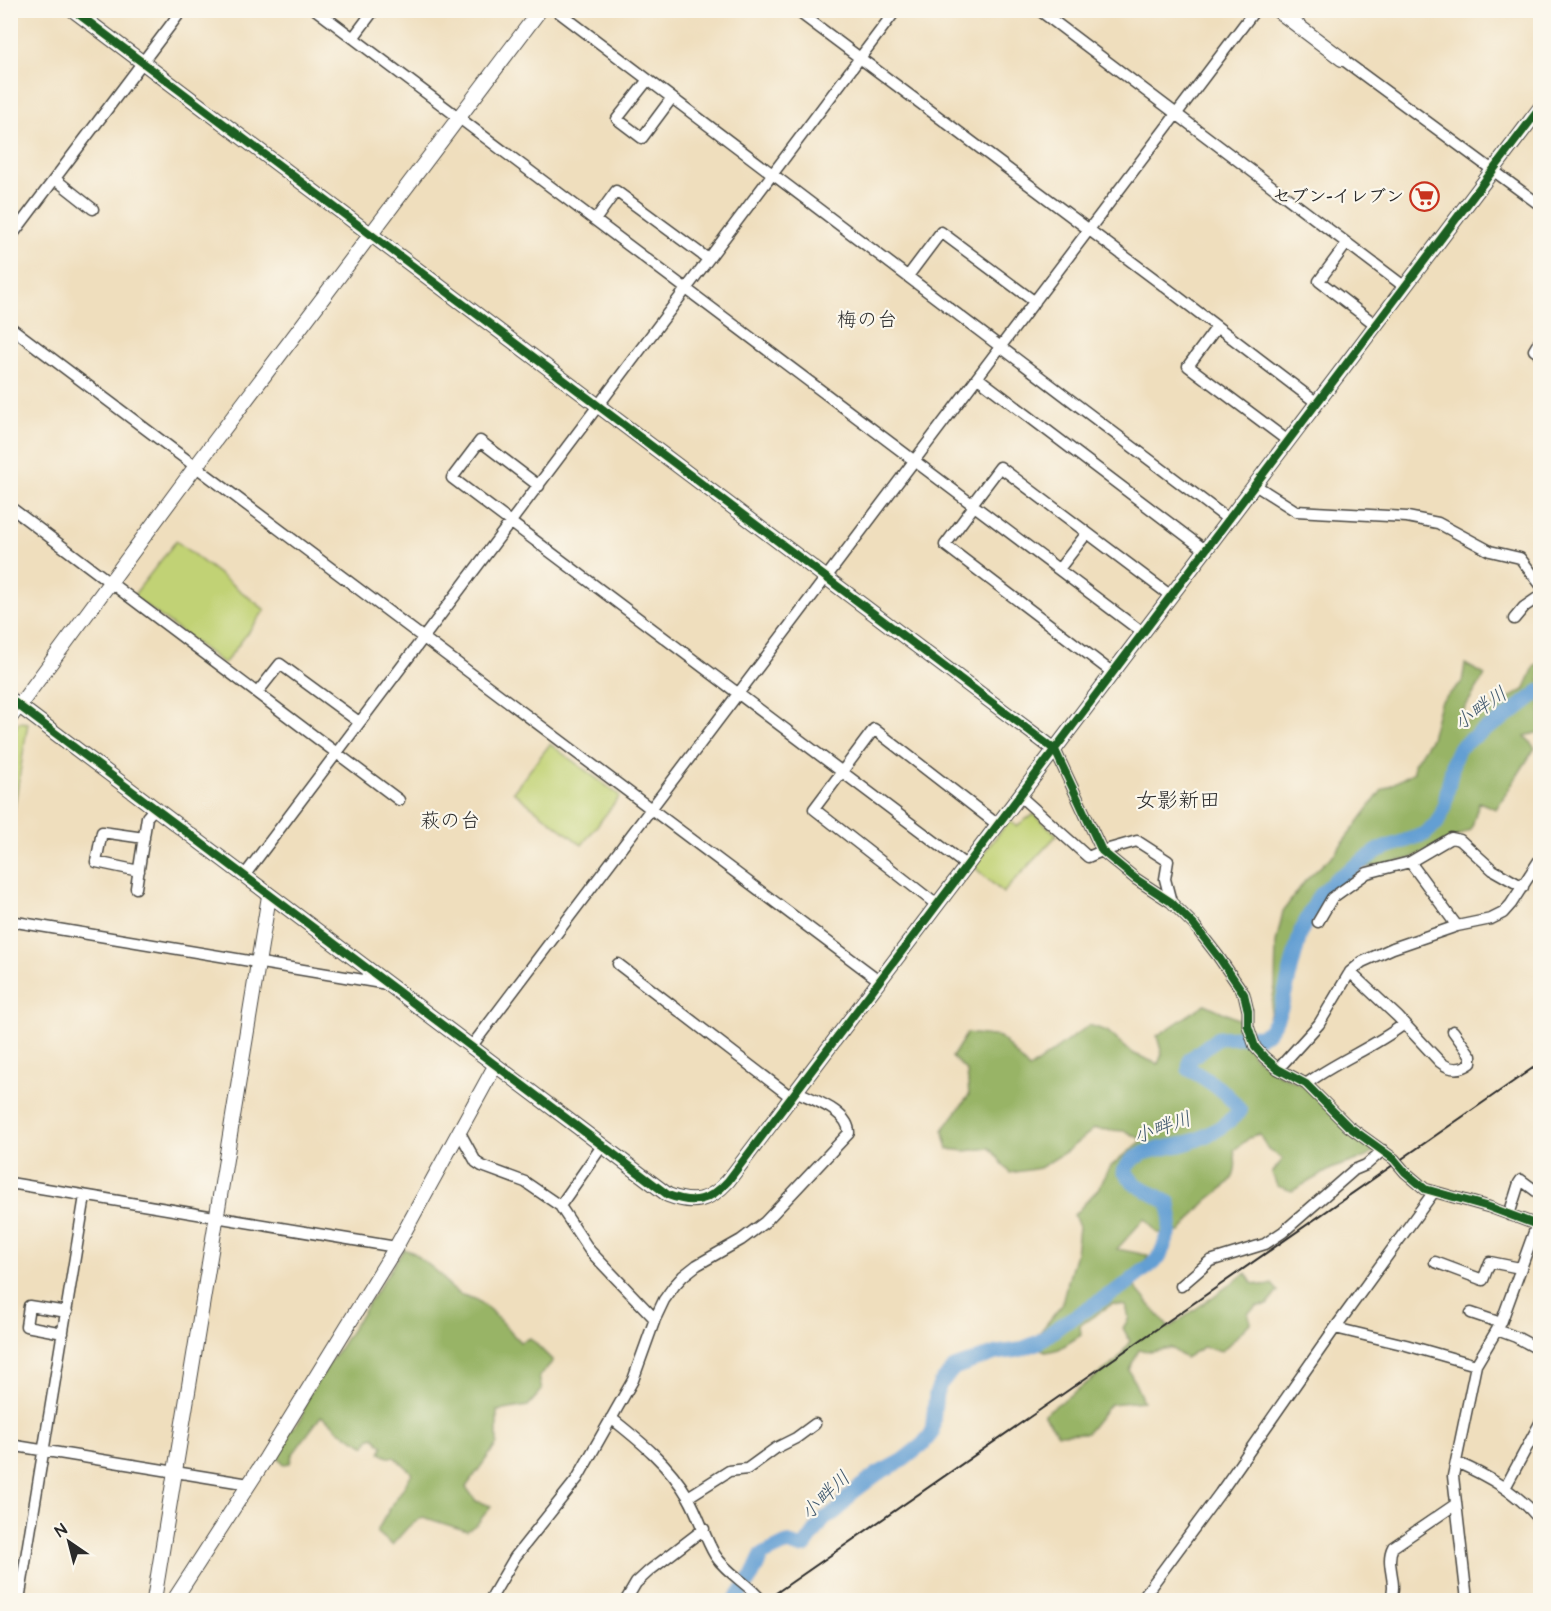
<svg xmlns="http://www.w3.org/2000/svg" width="1551" height="1611" viewBox="0 0 1551 1611" font-family="'Architects Daughter','Klee One',sans-serif">
  <style>
    .green { fill: #c1d275; stroke: #767e50; stroke-width: 1.5 }
    .forest { fill: #98b466; stroke: #627048; stroke-width: 1.5 }
    .lines { fill: none; stroke-linecap: round; stroke-linejoin: round }
    .river { stroke: #639fd3; stroke-width: 15 }
    .minor-casing { stroke: #484641; stroke-width: 13 }
    .tertiary-casing { stroke: #484641; stroke-width: 16 }
    .minor { stroke: #fff; stroke-width: 10 }
    .tertiary { stroke: #fff; stroke-width: 14 }
    .rail { stroke: #2b2b2b; stroke-width: 2 }
    .cycleway-casing { stroke: #fbf7ec; stroke-width: 11 }
    .cycleway { stroke: #1b5e20; stroke-width: 8 }
    .labels { text-anchor: middle; stroke-width: 4.5; stroke-linejoin: round; paint-order: stroke }
    .poi-label { font-size: 18px; font-weight: bold; fill: #2b2b2b; stroke: #fbf7ec; text-anchor: end }
    .neighbourhood-label { font-size: 20px; fill: #2b2b2b; stroke: #fbf7ec }
    .water-label { font-size: 20px; font-style: italic; fill: #41596e; stroke: #fbf7ec }
    .quarter-label { font-size: 21px; fill: #2b2b2b; stroke: #fbf7ec }
  </style>
  <rect width="100%" height="100%" fill="#fbf7ec"/>
  <filter id="ink" filterUnits="userSpaceOnUse"><feTurbulence type="fractalNoise" baseFrequency=".0167" numOctaves="2"/><feDisplacementMap in="SourceGraphic" scale="12" xChannelSelector="R" yChannelSelector="G"/><feConvolveMatrix kernelMatrix="1 2 1 2 8 2 1 2 1" color-interpolation-filters="sRGB"/></filter>
  <filter id="wash" filterUnits="userSpaceOnUse"><feTurbulence type="fractalNoise" baseFrequency=".008" numOctaves="4" result="noise"/><feDisplacementMap in="SourceGraphic" scale="24" xChannelSelector="R" yChannelSelector="G"/><feGaussianBlur stdDeviation="1.35" result="paint"/><feColorMatrix in="noise" values="0 0 0 0 0 0 0 0 0 0 0 0 0 0 0 0 0 1.4 0 .05"/><feComposite in="paint" operator="in"/></filter>
  <g filter="url(#wash)">
    <rect width="100%" height="100%" fill="#efdebd"/>
    <path class="green" d="M 176,541 L 265,610 L 224,664 L 133,596 Z
      M 19,722 L 28,723 L 11,828 L 11,736 Z
      M 550,744 L 620,796 L 582,845 L 513,792 Z
      M 1034,814 L 1057,835 L 1003,893 L 973,866 L 1009,821 L 1016,826 Z"/>
    <path class="forest" d="M 1540,663 L 1540,732 L 1525,736 L 1535,748 L 1496,809 L 1479,802 L 1471,830 L 1409,859 L 1365,868 L 1326,897 L 1291,960 L 1281,995 L 1269,1020 L 1275,986 L 1276,943 L 1283,911 L 1305,881 L 1335,853 L 1382,790 L 1414,772 L 1414,764 L 1431,738 L 1440,703 L 1462,682 L 1465,664 L 1485,675 L 1464,709 L 1462,724 L 1524,690 L 1535,665 Z
      M 1205,1004 L 1240,1020 L 1253,1055 L 1276,1073 L 1306,1087 L 1375,1151 L 1366,1157 L 1333,1168 L 1292,1191 L 1277,1186 L 1272,1173 L 1283,1159 L 1268,1149 L 1259,1134 L 1252,1136 L 1234,1150 C 1240,1180 1229,1183 1208,1200 C 1198,1209 1189,1222 1180,1232 L 1157,1233 L 1145,1218 L 1117,1249 L 1148,1255 L 1134,1286 L 1169,1328 L 1246,1273 L 1252,1283 L 1265,1286 L 1272,1284 L 1278,1291 L 1267,1305 L 1257,1306 L 1248,1313 L 1251,1322 L 1222,1351 L 1203,1347 L 1185,1358 L 1171,1348 L 1151,1351 L 1139,1350 L 1129,1370 L 1143,1401 L 1110,1404 L 1087,1433 L 1058,1434 L 1044,1414 L 1117,1361 L 1130,1341 L 1123,1328 L 1129,1318 L 1126,1306 L 1112,1304 L 1080,1325 L 1081,1335 L 1059,1349 L 1047,1352 L 1039,1348 L 1036,1337 L 1061,1306 L 1076,1253 L 1079,1227 L 1074,1215 L 1098,1189 L 1111,1166 L 1143,1140 L 1125,1131 L 1094,1129 L 1067,1151 L 1040,1168 L 1010,1173 L 990,1148 L 965,1151 L 948,1149 L 943,1130 L 969,1095 L 967,1071 L 952,1057 L 967,1033 L 1000,1037 L 1029,1069 L 1089,1025 L 1107,1031 L 1132,1053 L 1158,1064 L 1162,1054 L 1157,1036 Z
      M 404,1249 L 414,1253 L 441,1275 L 449,1286 L 459,1294 L 475,1299 L 490,1310 L 520,1342 L 530,1338 L 553,1361 L 539,1377 L 542,1390 L 528,1406 L 497,1411 L 497,1444 L 466,1487 L 476,1501 L 491,1506 L 478,1523 L 467,1531 L 423,1517 L 408,1527 L 392,1545 L 377,1532 C 386,1511 401,1494 412,1473 L 394,1457 L 388,1457 L 380,1453 L 383,1446 L 374,1437 L 369,1439 L 366,1446 L 339,1431 L 331,1422 L 321,1416 L 292,1455 L 290,1463 L 284,1464 L 275,1453 L 287,1434 L 302,1418 L 306,1399 Z"/>
    <g class="lines">
      <path class="river" d="M 735,1600 L 752,1576 L 762,1555 L 787,1543 L 799,1547 L 805,1546 L 824,1519 L 836,1512 L 852,1493 L 877,1474 L 903,1460 L 922,1445 L 932,1433 L 936,1394 L 940,1384 L 954,1368 L 996,1353 L 1019,1350 L 1039,1342 L 1061,1325 L 1128,1283 L 1159,1258 L 1169,1234 L 1171,1217 L 1169,1203 L 1135,1184 L 1124,1171 C 1136,1147 1165,1150 1187,1143 C 1207,1137 1225,1126 1240,1111 C 1228,1092 1208,1080 1189,1069 L 1190,1059 L 1218,1038 L 1260,1036 L 1268,1032 L 1275,1022 L 1281,1008 L 1301,931 L 1318,898 L 1336,879 L 1379,850 L 1425,834 L 1437,823 L 1443,811 L 1454,759 L 1459,748 L 1469,740 L 1509,715 L 1540,691"/>
    </g>
  </g>
  <g filter="url(#ink)">
    <g class="lines">
      <defs>
        <path id="minor" d="M 316,10 L 1143,633
          M 556,10 L 1229,520
          M 796,10 L 1156,280 L 1317,403
          M 1039,10 L 1405,287
          M 353,38 L 374,10
          M 1342,59 L 1540,205
          M 647,81 L 617,119 L 642,138 L 671,99
          M 55,179 L 93,209
          M 595,220 L 616,191 L 708,259
          M 10,238 L 182,10
          M 1347,243 L 1319,281 L 1376,325
          M 908,276 L 941,232 L 1035,302
          M 10,327 L 880,981
          M 1217,327 L 1188,366 L 1288,441
          M 1540,340 L 1534,350 L 1540,354
          M 978,378 L 1205,550
          M 1255,485 L 1296,511 L 1407,517 L 1438,523 L 1490,551 L 1520,558 L 1540,584
          M 539,486 L 480,441 L 452,478 L 967,866
          M 972,504 L 1000,467 L 1171,596
          M 974,506 L 945,545 L 1113,673
          M 10,507 L 399,800
          M 1059,569 L 1087,533
          M 1514,619 L 1524,607 L 1540,596
          M 257,693 L 280,664 L 359,722
          M 1055,750 L 1102,851 L 1136,879 L 1171,902 L 1194,925 L 1218,956 L 1244,994 L 1248,1011 L 1248,1026 L 1255,1047 L 1264,1057 L 1278,1069 L 1306,1084 L 1348,1126 L 1394,1159 L 1405,1172 L 1425,1189 L 1489,1207 L 1540,1226
          M 1020,796 L 1088,857 L 1102,851 L 1137,841 L 1168,861 L 1165,879 L 1171,902
          M 1410,862 L 1457,926
          M 139,871 L 96,862 L 102,832 L 144,838
          M 244,876 L 896,10
          M 136,888 L 147,817 L 155,808
          M 937,905 L 814,809 L 874,729 L 998,825
          M 10,921 L 387,984
          M 1318,922 L 1332,898 L 1367,873 L 1410,862 L 1451,838 L 1460,840 L 1493,870 L 1523,887
          M 618,964 L 791,1097
          M 1350,972 L 1398,1017 L 1440,1062 C 1450,1070 1460,1071 1471,1063 L 1471,1056 L 1453,1031
          M 471,1047 L 1255,10
          M 1278,1069 L 1319,1024 L 1350,972 L 1362,962 L 1393,948 L 1457,926 L 1491,919 L 1503,913 L 1511,904 L 1540,859
          M 1306,1084 C 1337,1061 1373,1048 1404,1024
          M 459,1131 L 476,1162 L 482,1166 L 525,1182 L 560,1206 L 590,1251 L 655,1319
          M 10,1183 L 396,1247
          M 560,1206 L 602,1146
          M 1509,1215 L 1519,1183 L 1521,1180 L 1540,1194
          M 1435,1262 L 1483,1280 L 1490,1262 L 1520,1268
          M 1181,1286 L 1210,1261 L 1265,1244 L 1283,1232 L 1354,1170 L 1366,1165 L 1383,1150
          M 1471,1313 L 1501,1323 L 1537,1224
          M 1335,1328 L 1406,1345 L 1476,1365 L 1453,1476 L 1467,1600
          M 1497,1330 L 1516,1337 L 1540,1350
          M 63,1333 L 26,1326 L 29,1306 L 67,1312
          M 1476,1365 L 1501,1323
          M 611,1418 C 640,1441 669,1464 688,1497 C 699,1515 704,1537 715,1555 C 727,1574 748,1583 761,1600
          M 10,1445 L 249,1484
          M 1456,1462 C 1488,1476 1518,1493 1540,1520
          M 1505,1488 L 1540,1423
          M 688,1497 L 729,1471 L 747,1469 L 776,1448 L 796,1438 L 815,1424
          M 19,1600 L 85,1196
          M 490,1600 L 515,1557 L 577,1479 L 633,1380 L 655,1319 L 664,1300 L 674,1286 L 683,1276 L 697,1265 L 741,1240 L 765,1222 L 849,1133 C 849,1111 813,1100 796,1091
          M 626,1600 L 636,1583 L 649,1571 L 704,1529
          M 1141,1600 L 1220,1493 L 1335,1328 L 1433,1193
          M 1390,1600 C 1399,1583 1384,1564 1393,1547 L 1456,1504"/>
        <path id="tertiary" d="M 73,10 L 1055,750
          M 1277,10 L 1342,59
          M 10,699 L 668,1195 C 694,1205 710,1201 728,1181 L 1540,108
          M 10,718 L 196,466 L 540,10
          M 154,1600 L 269,896
          M 174,1600 L 266,1458 L 396,1247 L 495,1066"/>
      </defs>
      <use href="#minor" class="minor-casing"/>
      <use href="#tertiary" class="tertiary-casing"/>
      <use href="#minor" class="minor"/>
      <use href="#tertiary" class="tertiary"/>
      <path class="rail" d="M 766,1600 L 1540,1063"/>
      <defs>
        <path id="cycleway" d="M 73,10 L 1055,750 L 1102,851 L 1136,879 L 1171,902 L 1194,925 L 1218,956 L 1244,994 L 1248,1011 L 1248,1026 L 1255,1047 L 1264,1057 L 1278,1069 L 1306,1084 L 1348,1126 L 1394,1159 L 1405,1172 L 1425,1189 L 1489,1207 L 1540,1226
          M 10,699 L 668,1195 C 694,1205 710,1201 728,1181 L 1540,108"/>
      </defs>
      <use href="#cycleway" class="cycleway-casing"/>
      <use href="#cycleway" class="cycleway"/>
    </g>
  </g>
  <defs>
    <symbol id="supermarket-ring" viewBox="-11 -11 22 22"><circle r="9.5" fill="#fbf7ec" stroke="#c8321e" stroke-width="1.5"/><path d="M-6-5.5h2.5l.6 2H6L4.5 2H-2.5L-4.4-4H-6ZM-1.5 3.2a1.3 1.3 0 1 0 .1 0ZM3 3.2a1.3 1.3 0 1 0 .1 0Z" fill="#c8321e"/></symbol>
  </defs>
  <g fill-rule="evenodd">
    <use href="#supermarket-ring" x="1408" y="180" width="33" height="33"/>
  </g>
  <g class="labels">
    <g class="poi-label">
      <text x="1404" y="202">セブン-イレブン</text>
    </g>
    <g class="neighbourhood-label">
      <text x="867" y="326">梅の台</text>
      <text x="450" y="827">萩の台</text>
    </g>
    <g class="water-label">
      <text transform="translate(1480 708) rotate(-35)" y="7">小畔川</text>
      <text transform="translate(1162 1127) rotate(-19)" y="7">小畔川</text>
      <text transform="translate(825 1495) rotate(-44)" y="7">小畔川</text>
    </g>
    <g class="quarter-label">
      <text x="1178" y="807">女影新田</text>
    </g>
  </g>
  <rect width="1551" height="1611" fill="none" stroke="#fbf7ec" stroke-width="36"/>
  <g transform="translate(69 1542) rotate(325)" stroke="#fbf7ec" stroke-width="4.5" paint-order="stroke">
  <path d="M0-4.5L10 22L0 15L-10 22Z" fill="#2b2b2b"/>
  <text y="-9" font-size="16" font-weight="bold" text-anchor="middle" fill="#2b2b2b">N</text>
  </g>
</svg>
